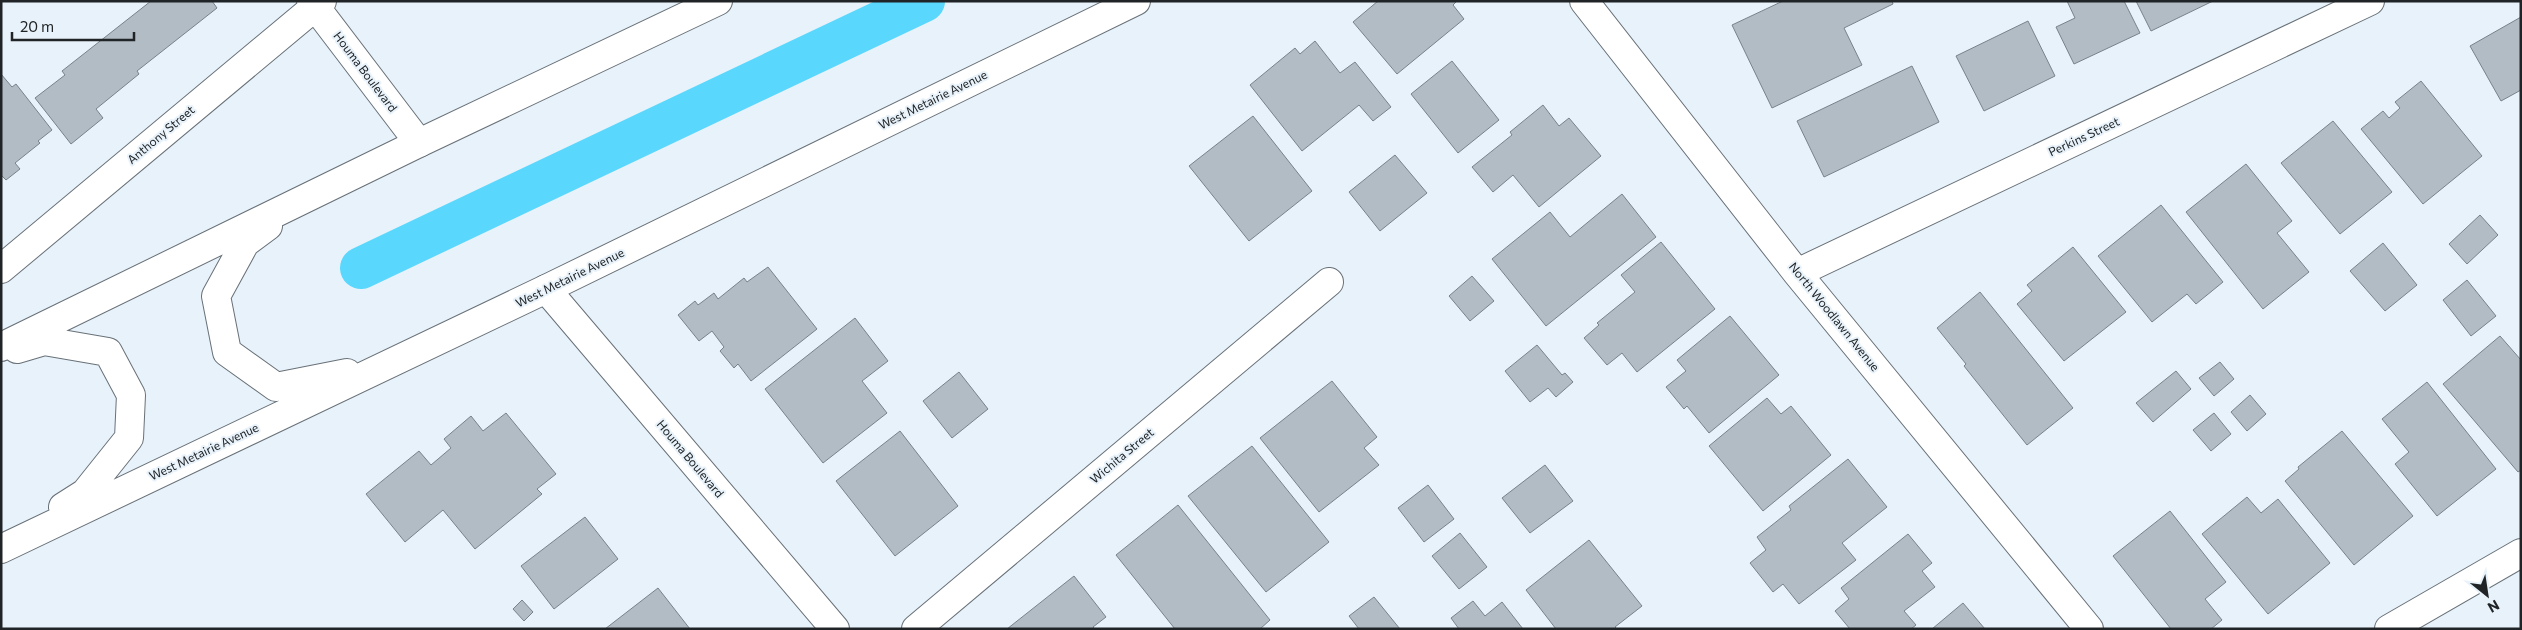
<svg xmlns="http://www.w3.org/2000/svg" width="2522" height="630" viewBox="0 0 2522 630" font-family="Commissioner,sans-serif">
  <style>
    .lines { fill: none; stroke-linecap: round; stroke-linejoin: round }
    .canal { stroke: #5ad7fc; stroke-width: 42 }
    .building { fill: #b2bcc4; stroke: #798289 }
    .street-casing { stroke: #687178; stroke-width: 30 }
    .secondary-casing { stroke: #687178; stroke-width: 30 }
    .street { stroke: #fff; stroke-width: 28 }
    .secondary { stroke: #fff; stroke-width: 28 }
    .labels { text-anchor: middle; stroke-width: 4; stroke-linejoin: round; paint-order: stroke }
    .street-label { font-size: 12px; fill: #202426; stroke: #e8f2fa }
  </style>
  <rect width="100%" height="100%" fill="#e8f2fa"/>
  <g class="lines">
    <path class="canal" d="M 361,268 L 924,1"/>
  </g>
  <path class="building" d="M 151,1 L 212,1 L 217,8 L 137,71 L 139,74 L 96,109 L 103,118 L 71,144 L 35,98 L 65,75 L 62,71 Z
    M 1378,1 L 1457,1 L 1453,5 L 1464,19 L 1397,74 L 1353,22 Z
    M 1783,1 L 1892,1 L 1893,4 L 1844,28 L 1862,65 L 1772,108 L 1732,25 Z
    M 2067,1 L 2124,1 L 2140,33 L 2074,64 L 2056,27 L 2075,18 Z
    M 2136,1 L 2213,1 L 2151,31 Z
    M 2521,17 L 2521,90 L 2501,101 L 2470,46 Z
    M 2028,21 L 2055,76 L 1984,111 L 1956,56 Z
    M 1315,41 L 1340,73 L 1355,62 L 1391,107 L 1373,121 L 1359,105 L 1302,151 L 1250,85 L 1295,48 L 1300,54 Z
    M 1452,61 L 1499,120 L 1458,153 L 1411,94 Z
    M 1912,66 L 1939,122 L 1824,177 L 1797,121 Z
    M 1,74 L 12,87 L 16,84 L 52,130 L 38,141 L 40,143 L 15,163 L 20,169 L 6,180 L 1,175 Z
    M 2421,81 L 2482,156 L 2423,204 L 2361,129 L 2383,111 L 2389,118 L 2400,108 L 2395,102 Z
    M 1543,105 L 1559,126 L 1569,118 L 1601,156 L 1539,207 L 1513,175 L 1493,192 L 1472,167 L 1512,135 L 1510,132 Z
    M 1253,116 L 1312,191 L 1249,241 L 1189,166 Z
    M 2333,121 L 2392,192 L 2340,234 L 2281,163 Z
    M 1395,155 L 1427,193 L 1380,231 L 1349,192 Z
    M 2246,164 L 2292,221 L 2277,233 L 2309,272 L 2263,309 L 2186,212 Z
    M 1622,194 L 1656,237 L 1546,326 L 1492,259 L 1550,212 L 1570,237 Z
    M 2161,205 L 2223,282 L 2196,304 L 2187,294 L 2152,322 L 2098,256 Z
    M 2480,215 L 2498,235 L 2467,264 L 2449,244 Z
    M 1661,242 L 1715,309 L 1637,372 L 1622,353 L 1607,365 L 1584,338 L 1599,325 L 1597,323 L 1635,292 L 1621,275 Z
    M 2383,243 L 2417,285 L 2385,311 L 2350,271 Z
    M 2073,247 L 2126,312 L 2064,361 L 2017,304 L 2032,291 L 2027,285 Z
    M 768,267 L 817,329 L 751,381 L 738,364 L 734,368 L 720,351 L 724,347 L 712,331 L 699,341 L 678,315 L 695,301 L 698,305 L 714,293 L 718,299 L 744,278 L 747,282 Z
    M 1472,276 L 1494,301 L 1470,321 L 1449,296 Z
    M 2467,280 L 2496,316 L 2471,336 L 2443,300 Z
    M 1980,292 L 2073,408 L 2027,445 L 1964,366 L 1966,364 L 1937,328 Z
    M 1730,316 L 1779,375 L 1709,433 L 1687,406 L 1684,409 L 1666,387 L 1686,371 L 1677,360 Z
    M 855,318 L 888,361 L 862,381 L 887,413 L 823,463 L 765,389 Z
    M 2500,336 L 2521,360 L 2521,470 L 2518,472 L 2443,384 Z
    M 1537,345 L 1562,375 L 1565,373 L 1573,382 L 1556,397 L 1548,388 L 1530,402 L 1505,371 Z
    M 2220,362 L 2234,379 L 2214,396 L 2199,378 Z
    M 2176,371 L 2191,389 L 2153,422 L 2136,403 Z
    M 959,372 L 988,409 L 952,438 L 923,401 Z
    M 1332,381 L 1377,437 L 1364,448 L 1379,465 L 1319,512 L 1260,438 Z
    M 2427,382 L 2496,469 L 2437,516 L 2395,464 L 2409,452 L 2382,419 Z
    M 2250,395 L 2266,414 L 2247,431 L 2231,412 Z
    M 1767,398 L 1781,414 L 1791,406 L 1831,455 L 1763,511 L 1709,446 Z
    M 506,413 L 556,474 L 537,489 L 542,494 L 475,549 L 443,510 L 405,542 L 366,494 L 419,451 L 431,465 L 451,448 L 444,439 L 471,416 L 483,431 Z
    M 2214,413 L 2231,434 L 2211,451 L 2193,430 Z
    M 900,431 L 958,506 L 895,556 L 836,481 Z
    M 2342,431 L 2413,516 L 2354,565 L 2285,481 L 2299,469 L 2298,467 Z
    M 1252,446 L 1329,542 L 1266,592 L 1188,496 Z
    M 1848,459 L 1887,507 L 1842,543 L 1856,560 L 1799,604 L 1783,584 L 1773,592 L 1750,563 L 1766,550 L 1757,537 L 1791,510 L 1789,506 Z
    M 1545,465 L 1573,501 L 1530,533 L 1502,498 Z
    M 1428,485 L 1454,519 L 1424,542 L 1398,508 Z
    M 2247,497 L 2261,513 L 2278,499 L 2330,563 L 2268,614 L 2202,534 Z
    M 1178,505 L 1270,620 L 1260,629 L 1175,629 L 1116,555 Z
    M 2170,511 L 2226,582 L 2205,599 L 2222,620 L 2211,629 L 2171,629 L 2113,556 Z
    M 585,517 L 618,559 L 554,609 L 521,566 Z
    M 1460,533 L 1487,567 L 1459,589 L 1432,556 Z
    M 1908,534 L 1932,563 L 1922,571 L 1935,587 L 1904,611 L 1916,625 L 1911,629 L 1850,629 L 1835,611 L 1849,599 L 1841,588 Z
    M 1589,540 L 1642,606 L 1615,627 L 1617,629 L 1556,629 L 1526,590 Z
    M 1074,576 L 1106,617 L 1093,627 L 1095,629 L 1007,629 Z
    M 658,588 L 690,629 L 605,629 Z
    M 1374,597 L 1400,629 L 1359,629 L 1349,616 Z
    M 522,600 L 533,612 L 524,621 L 513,609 Z
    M 1473,601 L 1485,616 L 1502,602 L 1523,629 L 1459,629 L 1451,618 Z
    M 1963,603 L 1985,629 L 1932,629 Z"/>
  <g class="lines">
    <defs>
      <path id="street" d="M 311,1 L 419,143
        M 1584,1 L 1797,273 L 2089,629
        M 1,269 L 322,1
        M 1797,273 L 2370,1
        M 546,289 L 835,629
        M 916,629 L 1329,282
        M 2389,629 L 2521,553"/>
      <path id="secondary" d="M 268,226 L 245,243 L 216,296 L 227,352 L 276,387 L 347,373
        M 1,347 L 419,143 L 718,1
        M 17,349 L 44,341 L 108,352 L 131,395 L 129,438 L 85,493 L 63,507
        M 1,549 L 546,289 L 1136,1"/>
    </defs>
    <use href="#street" class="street-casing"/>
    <use href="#secondary" class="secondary-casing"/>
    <use href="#street" class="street"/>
    <use href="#secondary" class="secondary"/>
  </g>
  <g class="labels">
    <g class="street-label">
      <text transform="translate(365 72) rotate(53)" y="4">Houma Boulevard</text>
      <text transform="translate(933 100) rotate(-26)" y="4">West Metairie Avenue</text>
      <text transform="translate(161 135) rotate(-40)" y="4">Anthony Street</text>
      <text transform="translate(2084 137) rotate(-25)" y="4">Perkins Street</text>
      <text transform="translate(570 278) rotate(-26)" y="4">West Metairie Avenue</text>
      <text transform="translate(1834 317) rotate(51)" y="4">North Woodlawn Avenue</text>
      <text transform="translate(204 452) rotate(-25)" y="4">West Metairie Avenue</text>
      <text transform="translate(1122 456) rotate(-40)" y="4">Wichita Street</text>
      <text transform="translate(690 459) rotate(50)" y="4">Houma Boulevard</text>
    </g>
  </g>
  <rect width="2522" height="630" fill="none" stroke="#202426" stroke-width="5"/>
  <g transform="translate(2487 595) rotate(150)" stroke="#e8f2fa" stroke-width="4" paint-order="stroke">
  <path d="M0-4L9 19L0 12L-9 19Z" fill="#202426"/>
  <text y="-8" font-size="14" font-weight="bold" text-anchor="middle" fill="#202426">N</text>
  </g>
  <path d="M12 32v8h122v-8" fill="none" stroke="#202426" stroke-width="2.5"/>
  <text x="20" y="32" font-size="15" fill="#202426" stroke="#e8f2fa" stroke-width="4" paint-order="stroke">20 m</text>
</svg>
